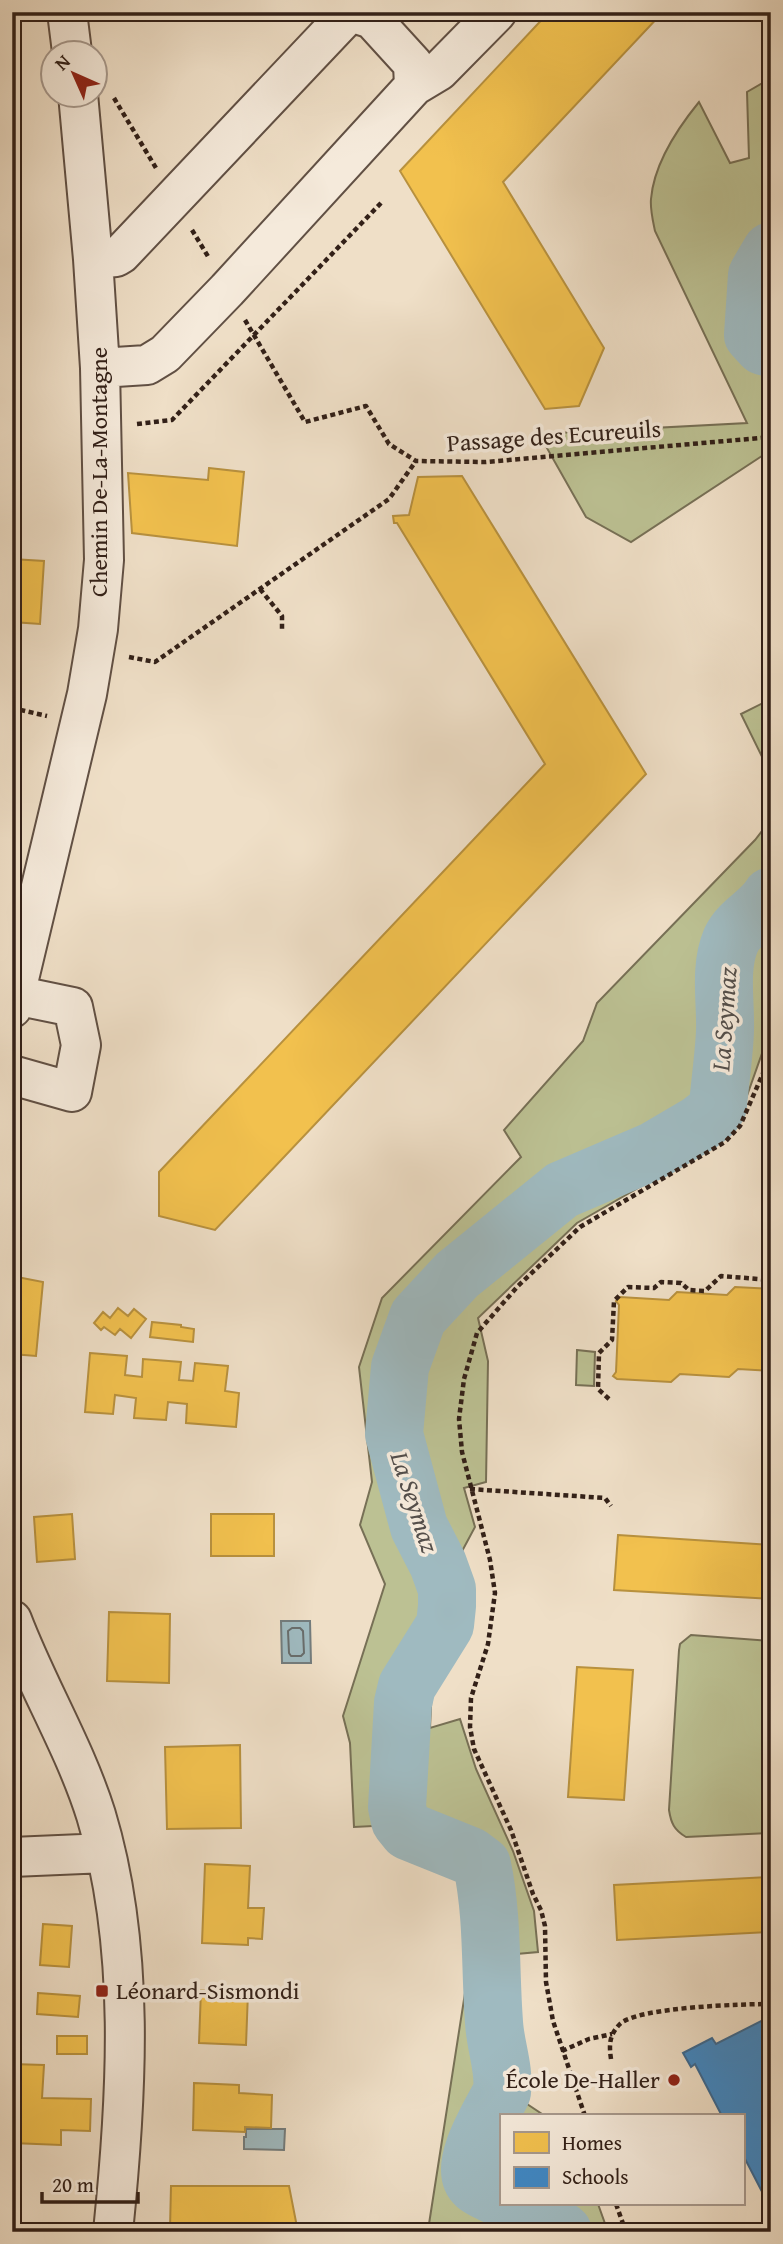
<svg xmlns="http://www.w3.org/2000/svg" width="783" height="2244" viewBox="0 0 783 2244" font-family="'Gentium Book Plus',serif">
  <style>
    .green { fill: #bcc193; stroke: #777056; stroke-width: 2 }
    .water { fill: #9fbac0; stroke: #737c7d; stroke-width: 2 }
    .homes { fill: #f2c14e; stroke: #b8913e; stroke-width: 2 }
    .schools { fill: #3f88c5; stroke: #3b6991; stroke-width: 2 }
    .lines { fill: none; stroke-linecap: round; stroke-linejoin: round }
    .shore { stroke: #686d6c; stroke-width: 2 }
    .river { stroke: #9fbac0; stroke-width: 58 }
    .minor-casing { stroke: #615044; stroke-width: 42 }
    .path { stroke: #322018; stroke-width: 4.5; stroke-dasharray: 5 3.5; stroke-linecap: butt }
    .minor { stroke: #f5eadb; stroke-width: 38 }
    .poi-dot { fill: #8f2418; stroke: #f5eadb; stroke-width: 2.5 }
    .labels { text-anchor: middle; stroke-width: 7; stroke-linejoin: round; paint-order: stroke }
    .street-label { font-size: 24px; fill: #322018; stroke: #f5eadb }
    .poi-label { font-size: 24px; fill: #322018; stroke: #f5eadb; text-anchor: start }
    .water-label { font-size: 26px; font-style: italic; fill: #534e4a; stroke: #f5eadb }
  </style>
  <rect width="100%" height="100%" fill="#efdfc7"/>
  <filter id="stains"><feTurbulence type="fractalNoise" baseFrequency=".00286" numOctaves="4"/><feColorMatrix values="0 0 0 0 .2 0 0 0 0 .09 0 0 0 0 .02 0 0 0 .5 -.17"/></filter>
  <radialGradient id="worn" r=".72"><stop offset=".6" stop-color="#630" stop-opacity="0"/><stop offset="1" stop-color="#630" stop-opacity=".3"/></radialGradient>
  <path class="green" d="M 771,78 L 771,450 L 631,542 L 586,517 L 539,434 L 747,423 L 655,231 C 653,221 650,209 651,199 C 654,163 677,129 699,102 L 730,163 L 749,158 L 747,92 Z
    M 771,699 L 771,775 L 741,714 Z
    M 771,813 L 771,1028 L 743,1107 L 687,1160 L 577,1223 L 478,1318 L 488,1361 L 486,1482 L 464,1488 L 475,1527 L 460,1555 L 470,1606 L 463,1634 L 432,1686 L 430,1728 L 460,1719 L 476,1769 L 513,1851 L 534,1911 L 538,1952 L 505,1955 L 503,1912 L 484,1852 L 467,1839 L 414,1824 L 354,1827 L 350,1743 L 343,1716 L 385,1584 L 360,1525 L 372,1482 L 359,1367 L 382,1298 L 521,1157 L 504,1130 L 583,1041 L 597,1003 L 755,840 L 765,827 Z
    M 577,1350 L 595,1352 L 594,1386 L 576,1385 Z
    M 691,1635 L 771,1641 L 771,1833 L 686,1837 C 674,1830 671,1823 669,1810 L 679,1650 L 680,1644 Z
    M 465,1993 L 517,1998 L 515,2096 L 545,2116 L 501,2116 L 501,2204 L 598,2204 L 608,2232 L 482,2232 L 429,2224 Z"/>
  <path class="water" d="M 281,1621 L 310,1621 L 311,1663 L 282,1663 Z
    M 246,2129 L 285,2129 L 284,2150 L 244,2149 L 244,2137 L 246,2137 Z"/>
  <path class="homes" d="M 549,12 L 663,12 L 503,182 L 604,348 L 579,406 L 545,409 L 400,171 Z
    M 209,468 L 244,472 L 237,546 L 132,533 L 128,473 L 208,480 Z
    M 462,476 L 646,774 L 215,1230 L 159,1216 L 159,1172 L 545,764 L 397,523 L 394,523 L 393,516 L 409,515 L 418,477 Z
    M 12,559 L 44,561 L 40,624 L 12,622 Z
    M 12,1276 L 43,1282 L 36,1356 L 12,1354 Z
    M 735,1287 L 771,1289 L 771,1371 L 738,1369 L 729,1377 L 680,1374 L 671,1382 L 617,1379 L 613,1376 L 616,1372 L 619,1305 L 616,1301 L 620,1297 L 669,1300 L 677,1292 L 727,1295 Z
    M 118,1308 L 128,1316 L 134,1309 L 146,1319 L 131,1338 L 120,1329 L 115,1335 L 104,1327 L 101,1330 L 94,1323 L 103,1312 L 110,1318 Z
    M 152,1322 L 181,1325 L 181,1327 L 194,1329 L 193,1342 L 150,1337 Z
    M 90,1353 L 127,1356 L 125,1375 L 142,1377 L 143,1359 L 181,1362 L 179,1380 L 193,1381 L 195,1363 L 228,1366 L 225,1391 L 239,1393 L 236,1427 L 186,1423 L 187,1404 L 168,1402 L 166,1420 L 134,1418 L 136,1398 L 115,1395 L 113,1414 L 85,1412 Z
    M 72,1514 L 75,1559 L 37,1562 L 34,1517 Z
    M 211,1514 L 274,1514 L 274,1556 L 211,1556 Z
    M 618,1535 L 771,1545 L 771,1599 L 614,1590 Z
    M 109,1612 L 170,1614 L 169,1683 L 107,1681 Z
    M 577,1667 L 633,1670 L 624,1800 L 568,1797 Z
    M 240,1745 L 241,1828 L 167,1829 L 165,1747 Z
    M 205,1864 L 250,1866 L 248,1908 L 264,1908 L 262,1939 L 248,1938 L 248,1945 L 202,1943 Z
    M 771,1877 L 771,1932 L 617,1940 L 614,1885 Z
    M 43,1924 L 72,1926 L 69,1967 L 40,1965 Z
    M 201,1990 L 248,1992 L 246,2045 L 199,2043 Z
    M 38,1993 L 80,1996 L 78,2017 L 37,2014 Z
    M 57,2036 L 87,2036 L 87,2054 L 57,2054 Z
    M 12,2064 L 44,2065 L 42,2098 L 91,2099 L 90,2131 L 61,2130 L 61,2145 L 12,2143 Z
    M 194,2083 L 239,2085 L 239,2093 L 272,2095 L 271,2128 L 245,2127 L 245,2132 L 193,2130 Z
    M 171,2186 L 289,2186 L 298,2232 L 189,2232 L 170,2229 Z"/>
  <path class="schools" d="M 771,2016 L 771,2209 L 743,2155 L 743,2116 L 722,2116 L 695,2064 L 691,2067 L 683,2053 L 712,2038 L 716,2044 Z"/>
  <g class="lines">
    <path class="shore" d="M 292,1628 L 300,1628 L 303,1631 L 304,1653 L 301,1656 L 291,1656 L 289,1653 L 288,1631 Z"/>
    <path class="river" d="M 771,251 L 757,275 L 753,335 L 763,346 L 771,348
      M 501,2199 C 494,2194 483,2191 476,2185 C 456,2167 492,2112 502,2092 C 505,2069 495,2045 494,2022 C 490,1970 493,1916 482,1865 L 470,1856 L 408,1831 L 400,1821 L 397,1807 L 403,1703 L 407,1686 L 445,1625 L 447,1606 L 447,1589 L 438,1564 L 419,1527 L 394,1434 L 400,1367 L 418,1317 L 457,1275 L 562,1190 L 653,1151 L 699,1124 L 712,1114 L 718,1106 C 720,1081 724,1056 725,1031 C 726,1001 719,968 731,940 C 740,921 761,913 771,896
      M 511,2204 L 544,2218 L 563,2232"/>
    <defs>
      <path id="minor" d="M 67,12 L 72,52
        M 93,259 L 116,257 L 121,254 L 350,12 L 372,19 L 413,64 L 414,86
        M 100,368 L 147,365 L 165,354 L 227,290 L 414,86 L 439,71 L 497,12
        M 12,1008 L 87,694 L 98,629 L 104,560 L 100,368 L 93,259 L 78,94
        M 12,1075 L 72,1092 L 81,1045 L 73,1007 L 15,995
        M 12,1620 C 37,1686 75,1748 96,1815 C 136,1947 127,2096 113,2232
        M 12,1857 L 106,1853"/>
    </defs>
    <use href="#minor" class="minor-casing"/>
    <path class="path" d="M 114,98 L 156,168
      M 192,230 L 209,258
      M 245,320 L 305,422 L 366,406 L 389,444 L 416,461 L 486,462 L 771,437
      M 137,424 L 172,420 L 381,203
      M 260,589 L 282,616 L 282,631
      M 129,657 L 155,662 L 389,499 L 416,461
      M 12,708 L 47,716
      M 609,1399 L 598,1389 L 599,1353 L 612,1340 L 614,1301 L 628,1287 L 654,1288 L 661,1282 L 681,1283 L 689,1290 L 705,1291 L 721,1276 L 771,1280
      M 470,1489 L 605,1498 L 611,1506
      M 562,2051 L 589,2039 L 612,2034
      M 611,2059 C 609,2045 609,2035 620,2024 C 637,2007 744,2004 771,2004
      M 585,2116 L 553,2021 L 546,1982 L 545,1926 L 541,1910 L 533,1894 L 511,1830 L 474,1749 L 470,1727 L 471,1698 L 488,1644 L 495,1593 L 490,1560 L 462,1452 L 459,1419 L 464,1379 L 477,1333 L 518,1286 L 580,1227 L 725,1142 L 740,1126 L 771,1055
      M 616,2204 L 626,2232"/>
    <use href="#minor" class="minor"/>
  </g>
  <g class="poi-dot">
    <rect x="95" y="1984" width="14" height="14" rx="3.5"/>
    <circle cx="674" cy="2080" r="7"/>
  </g>
  <g class="labels">
    <g class="street-label">
      <text transform="translate(554 436) rotate(-4)" y="8">Passage des Ecureuils</text>
      <text transform="translate(99 472) rotate(-90)" y="8">Chemin De-La-Montagne</text>
    </g>
    <g class="poi-label">
      <text x="116" y="1999">Léonard-Sismondi</text>
      <text x="660" y="2088" text-anchor="end">École De-Haller</text>
    </g>
    <g class="water-label">
      <text transform="translate(724 1019) rotate(-86)" y="9">La Seymaz</text>
      <text transform="translate(415 1502) rotate(72)" y="9">La Seymaz</text>
    </g>
  </g>
  <rect width="783" height="2244" fill="none" stroke="#efdfc7" stroke-width="42"/>
  <rect x="14" y="14" width="755" height="2216" fill="none" stroke="#322018" stroke-width="3.5"/>
  <rect x="21" y="21" width="741" height="2202" fill="none" stroke="#322018" stroke-width="2"/>
  <rect x="500" y="2114" width="245" height="91" fill="#f5eadb" stroke="#a7998d" stroke-width="2"/>
  <rect x="514" y="2132" width="35" height="21" fill="#f2c14e" stroke="#a7998d" stroke-width="2"/>
  <text x="562" y="2150" font-size="21" fill="#322018">Homes</text>
  <rect x="514" y="2167" width="35" height="21" fill="#3f88c5" stroke="#a7998d" stroke-width="2"/>
  <text x="562" y="2184" font-size="21" fill="#322018">Schools</text>
  <g transform="translate(74 74) rotate(315)"><circle r="33" fill="#f5eadb" stroke="#a7998d" stroke-width="2"/>
  <path d="M0-5L12 26L0 18L-12 26Z" fill="#8f2418"/>
  <text y="-10" font-size="19" font-weight="bold" text-anchor="middle" fill="#322018">N</text>
  </g>
  <path d="M42 2192v10h96v-10" fill="none" stroke="#322018" stroke-width="3.5"/>
  <text x="52" y="2192" font-size="21" fill="#322018" stroke="#f5eadb" stroke-width="5" paint-order="stroke">20 m</text>
  <rect width="100%" height="100%" filter="url(#stains)"/>
  <rect width="100%" height="100%" fill="url(#worn)"/>
</svg>
